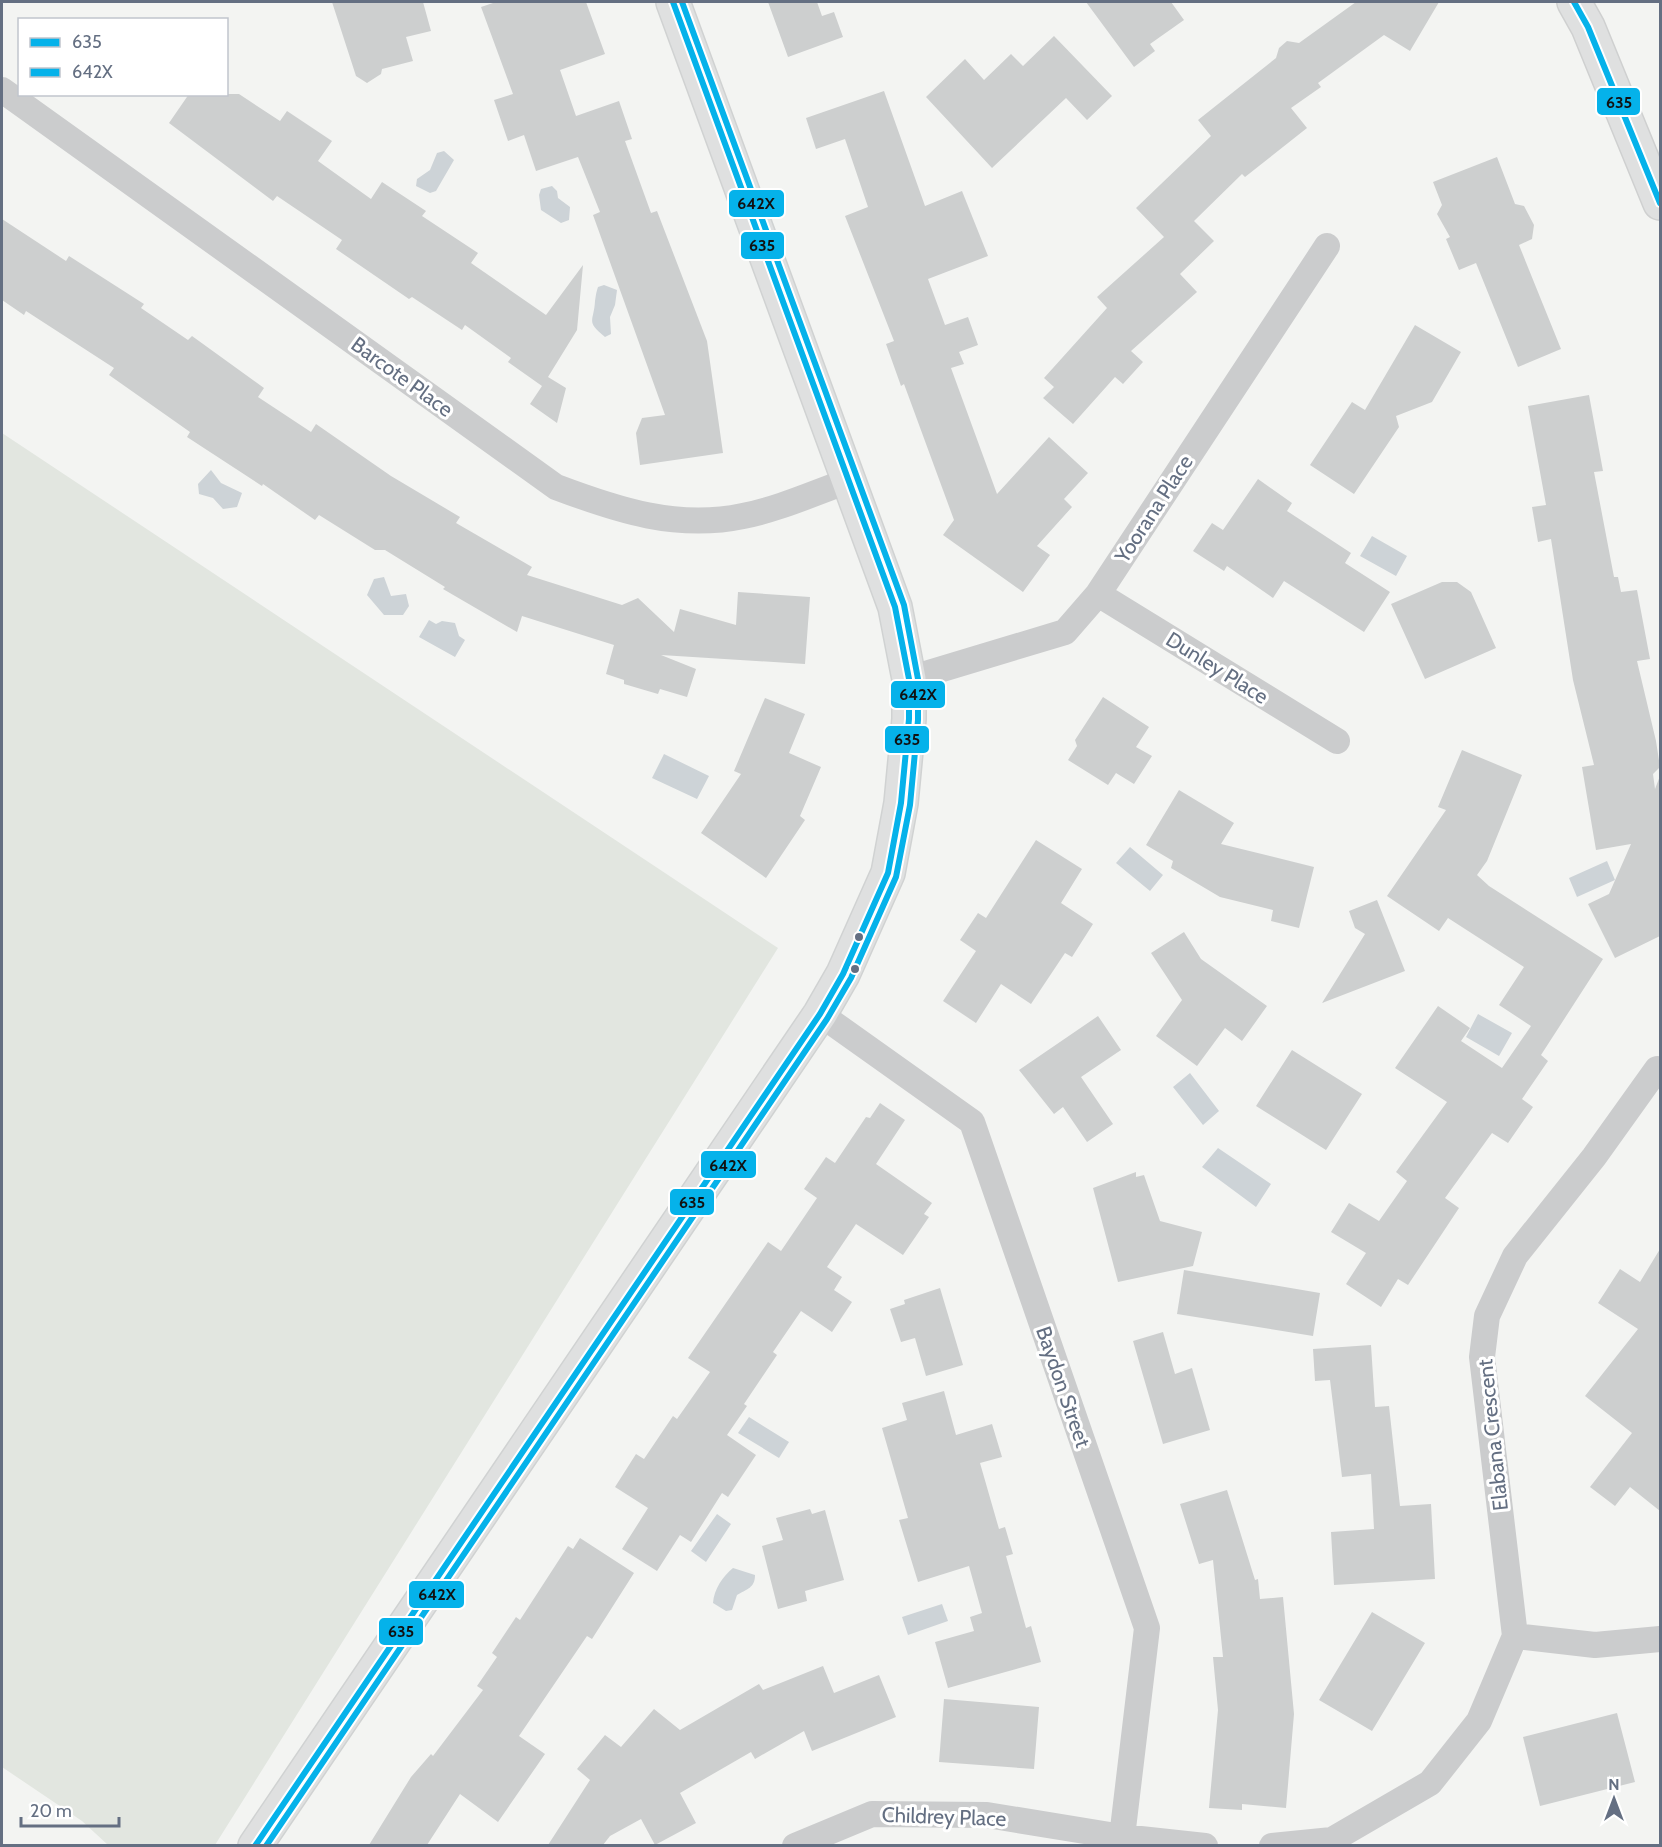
<svg xmlns="http://www.w3.org/2000/svg" width="1662" height="1847" viewBox="0 0 1662 1847" font-family="Cabin,sans-serif">
  <style>
    .green { fill: #e2e6e0 }
    .water { fill: #cdd3d7 }
    .building { fill: #cdcfcf }
    .lines { fill: none; stroke-linecap: round; stroke-linejoin: round }
    .secondary-casing { stroke: #d0d2d2; stroke-width: 36 }
    .primary-casing { stroke: #cfd0d0; stroke-width: 36 }
    .street { stroke: #cbcccd; stroke-width: 26 }
    .secondary { stroke: #dfe0e0; stroke-width: 33 }
    .primary { stroke: #dfe0e0; stroke-width: 33 }
    .bus-1-casing { stroke: #fff; stroke-width: 10 }
    .bus-2-casing { stroke: #fff; stroke-width: 10 }
    .bus-1 { stroke: #05b2ea; stroke-width: 6 }
    .bus-2 { stroke: #05b2ea; stroke-width: 6 }
    .bus-dot { fill: #646f82; stroke: #fff; stroke-width: 2 }
    .labels { text-anchor: middle; stroke-width: 6; stroke-linejoin: round; paint-order: stroke }
    .street-label { font-size: 21px; fill: #646f82; stroke: #fff }
    .line-badge { stroke: #fff; stroke-width: 2 }
    .pale-badge-label { font-size: 16px; text-anchor: middle; font-weight: bold; fill: #111 }
  </style>
  <rect width="100%" height="100%" fill="#f3f4f2"/>
  <path class="green" d="M 2,433 L 778,948 L 215,1845 L 108,1845 L 82,1821 L 2,1767 Z"/>
  <path class="water" d="M 444,151 L 454,160 L 436,191 L 430,193 L 416,186 L 417,179 L 430,170 L 437,153 Z
    M 552,186 L 557,191 L 558,198 L 570,207 L 569,220 L 561,223 L 541,210 L 539,195 L 541,189 Z
    M 604,285 L 617,290 L 615,305 L 610,317 L 611,334 L 605,337 C 585,321 594,322 595,301 C 596,295 596,293 598,287 Z
    M 211,470 L 221,483 L 242,493 L 237,507 L 223,509 L 213,498 L 199,494 L 198,484 Z
    M 1372,536 L 1407,556 L 1396,576 L 1360,556 Z
    M 384,577 L 391,596 L 406,594 L 409,606 L 403,615 L 384,615 L 367,595 L 374,579 Z
    M 429,620 L 436,624 L 442,621 L 455,623 L 459,636 L 465,640 L 455,657 L 419,637 Z
    M 664,754 L 709,776 L 697,799 L 652,778 Z
    M 1130,847 L 1163,875 L 1150,891 L 1116,863 Z
    M 1607,861 L 1615,880 L 1577,897 L 1569,878 Z
    M 1478,1014 L 1512,1033 L 1499,1056 L 1466,1037 Z
    M 1190,1073 L 1219,1111 L 1203,1125 L 1173,1087 Z
    M 1218,1148 L 1271,1184 L 1256,1207 L 1202,1167 Z
    M 749,1417 L 789,1442 L 779,1458 L 738,1433 Z
    M 717,1514 L 731,1524 L 706,1562 L 691,1551 Z
    M 733,1568 L 755,1575 C 755,1588 747,1589 737,1595 L 732,1610 L 726,1611 L 713,1603 C 714,1589 723,1576 733,1568 Z
    M 942,1604 L 948,1621 L 908,1635 L 902,1617 Z"/>
  <path class="building" d="M 332,2 L 423,2 L 431,31 L 406,37 L 413,61 L 382,69 L 381,74 L 367,83 L 356,76 Z
    M 496,2 L 586,2 L 605,54 L 560,70 L 576,116 L 619,101 L 632,139 L 625,141 L 651,213 L 657,211 L 707,341 L 723,453 L 640,465 L 636,433 L 642,418 L 665,415 L 593,215 L 600,212 L 578,157 L 536,171 L 524,135 L 508,141 L 494,100 L 513,94 L 481,7 Z
    M 768,2 L 817,2 L 822,16 L 834,12 L 843,37 L 788,57 Z
    M 1086,2 L 1171,2 L 1184,20 L 1150,44 L 1155,51 L 1134,67 Z
    M 1356,2 L 1439,2 L 1410,51 L 1384,35 L 1318,83 L 1321,87 L 1291,108 L 1307,128 L 1245,177 L 1242,174 L 1194,221 L 1214,241 L 1180,274 L 1197,292 L 1131,351 L 1143,362 L 1123,384 L 1115,377 L 1073,424 L 1043,398 L 1054,387 L 1044,378 L 1107,308 L 1097,297 L 1164,237 L 1136,208 L 1211,136 L 1198,120 L 1276,58 L 1279,48 L 1287,41 L 1299,43 Z
    M 1054,36 L 1112,96 L 1087,120 L 1066,98 L 992,168 L 926,97 L 965,59 L 984,80 L 1011,54 L 1023,66 Z
    M 884,91 L 925,206 L 962,191 L 988,256 L 928,279 L 945,325 L 968,317 L 978,345 L 959,352 L 964,364 L 951,368 L 997,494 L 1049,437 L 1088,473 L 1064,499 L 1072,507 L 1037,546 L 1050,555 L 1023,592 L 943,535 L 954,520 L 904,384 L 901,386 L 886,344 L 894,341 L 845,216 L 868,207 L 845,139 L 816,149 L 806,118 Z
    M 189,94 L 239,94 L 280,121 L 287,111 L 332,141 L 318,161 L 371,199 L 382,182 L 426,211 L 422,216 L 478,253 L 471,263 L 546,315 L 583,265 L 577,330 L 548,377 L 566,388 L 557,423 L 530,404 L 542,386 L 508,362 L 511,358 L 465,325 L 462,330 L 412,297 L 409,299 L 336,249 L 342,240 L 277,196 L 273,201 L 169,123 Z
    M 1497,157 L 1515,204 L 1524,206 L 1534,225 L 1532,239 L 1519,245 L 1561,349 L 1518,367 L 1476,263 L 1459,270 L 1446,239 L 1450,237 L 1437,214 L 1442,205 L 1433,182 Z
    M 2,219 L 66,261 L 69,256 L 144,304 L 141,308 L 188,340 L 192,336 L 264,388 L 258,397 L 311,432 L 316,424 L 391,476 L 460,517 L 456,523 L 532,567 L 527,575 L 622,605 L 638,598 L 674,632 L 680,609 L 736,625 L 738,592 L 810,597 L 805,664 L 661,655 L 696,669 L 687,697 L 660,689 L 658,694 L 624,684 L 624,680 L 606,674 L 614,645 L 522,616 L 517,632 L 443,589 L 445,587 L 385,550 L 375,550 L 319,515 L 315,520 L 263,484 L 262,486 L 187,437 L 190,432 L 109,375 L 114,368 L 26,311 L 24,315 L 2,300 Z
    M 1415,325 L 1461,352 L 1432,402 L 1396,416 L 1399,427 L 1354,494 L 1310,465 L 1352,402 L 1365,410 Z
    M 1589,395 L 1603,471 L 1594,472 L 1614,577 L 1618,577 L 1621,592 L 1637,590 L 1650,659 L 1637,661 L 1656,741 L 1660,767 L 1653,774 L 1655,789 L 1660,776 L 1660,936 L 1615,958 L 1588,904 L 1609,894 L 1631,844 L 1596,850 L 1582,767 L 1594,765 L 1573,680 L 1551,539 L 1538,542 L 1532,507 L 1546,505 L 1528,406 Z
    M 1258,479 L 1292,503 L 1287,511 L 1351,553 L 1345,563 L 1390,592 L 1364,632 L 1284,581 L 1273,598 L 1227,566 L 1224,571 L 1193,551 L 1212,523 L 1223,530 Z
    M 1442,582 L 1457,582 L 1471,592 L 1496,648 L 1425,679 L 1391,604 Z
    M 1103,697 L 1149,727 L 1136,747 L 1152,756 L 1134,784 L 1116,773 L 1108,785 L 1068,760 L 1077,746 L 1075,740 Z
    M 765,698 L 805,714 L 789,753 L 821,767 L 800,816 L 805,820 L 766,878 L 701,833 L 741,774 L 734,771 Z
    M 1462,750 L 1522,775 L 1487,861 L 1477,875 L 1489,886 L 1603,959 L 1541,1055 L 1548,1061 L 1522,1099 L 1533,1107 L 1508,1143 L 1492,1133 L 1445,1198 L 1459,1208 L 1408,1285 L 1398,1279 L 1381,1307 L 1346,1284 L 1366,1253 L 1331,1232 L 1349,1203 L 1379,1221 L 1407,1181 L 1396,1172 L 1447,1102 L 1395,1068 L 1438,1006 L 1470,1028 L 1461,1041 L 1502,1068 L 1531,1026 L 1499,1005 L 1524,967 L 1448,918 L 1439,931 L 1387,896 L 1446,810 L 1438,807 Z
    M 1179,790 L 1234,823 L 1221,844 L 1314,867 L 1299,928 L 1271,921 L 1273,910 L 1220,897 L 1171,868 L 1173,861 L 1146,845 Z
    M 1036,840 L 1082,869 L 1061,903 L 1093,924 L 1072,957 L 1065,953 L 1031,1004 L 1001,984 L 976,1023 L 943,1001 L 976,951 L 960,940 L 978,913 L 986,918 Z
    M 1377,900 L 1405,971 L 1322,1003 L 1365,934 L 1355,928 L 1349,911 Z
    M 1184,932 L 1201,959 L 1267,1006 L 1242,1041 L 1225,1028 L 1197,1066 L 1156,1036 L 1182,1000 L 1151,953 Z
    M 1098,1016 L 1121,1050 L 1081,1077 L 1113,1124 L 1087,1142 L 1063,1107 L 1054,1114 L 1019,1070 Z
    M 1292,1050 L 1362,1094 L 1326,1150 L 1256,1106 Z
    M 880,1103 L 905,1120 L 876,1164 L 932,1203 L 924,1214 L 929,1217 L 903,1255 L 856,1224 L 827,1267 L 842,1277 L 834,1290 L 852,1302 L 832,1332 L 801,1311 L 773,1352 L 777,1355 L 744,1404 L 747,1406 L 727,1435 L 756,1455 L 728,1497 L 722,1493 L 691,1542 L 680,1535 L 657,1571 L 622,1549 L 648,1508 L 615,1487 L 636,1454 L 644,1459 L 673,1416 L 677,1419 L 710,1372 L 688,1358 L 768,1242 L 781,1251 L 817,1198 L 804,1189 L 826,1157 L 835,1163 L 866,1117 L 870,1118 Z
    M 1136,1172 L 1136,1177 L 1144,1175 L 1160,1221 L 1202,1232 L 1193,1266 L 1118,1282 L 1093,1188 Z
    M 1660,1249 L 1660,1511 L 1630,1487 L 1615,1506 L 1590,1487 L 1632,1433 L 1585,1396 L 1638,1329 L 1598,1303 L 1620,1269 L 1640,1282 Z
    M 1184,1270 L 1320,1293 L 1313,1336 L 1177,1314 Z
    M 940,1288 L 963,1365 L 926,1376 L 915,1338 L 901,1342 L 890,1309 L 905,1304 L 904,1300 Z
    M 1163,1332 L 1175,1374 L 1192,1368 L 1210,1430 L 1163,1444 L 1133,1341 Z
    M 1371,1345 L 1375,1407 L 1389,1406 L 1400,1506 L 1431,1504 L 1435,1579 L 1334,1585 L 1331,1532 L 1374,1529 L 1371,1474 L 1342,1477 L 1330,1380 L 1315,1381 L 1313,1349 Z
    M 944,1391 L 956,1435 L 992,1424 L 1002,1457 L 980,1463 L 999,1529 L 1005,1527 L 1013,1554 L 1006,1556 L 1026,1628 L 1031,1626 L 1041,1662 L 948,1688 L 935,1642 L 974,1631 L 970,1617 L 982,1613 L 969,1566 L 918,1582 L 899,1520 L 908,1518 L 882,1428 L 907,1420 L 902,1403 Z
    M 1227,1490 L 1255,1580 L 1258,1579 L 1260,1599 L 1283,1597 L 1294,1714 L 1286,1808 L 1242,1804 L 1242,1810 L 1209,1808 L 1218,1710 L 1213,1657 L 1223,1657 L 1213,1560 L 1199,1564 L 1180,1504 Z
    M 810,1509 L 812,1514 L 825,1510 L 844,1580 L 805,1591 L 807,1601 L 778,1609 L 762,1546 L 783,1540 L 776,1518 Z
    M 580,1538 L 634,1573 L 592,1639 L 587,1636 L 519,1736 L 545,1754 L 498,1822 L 460,1794 L 427,1845 L 369,1845 L 411,1777 L 431,1754 L 433,1756 L 483,1690 L 477,1686 L 497,1657 L 492,1653 L 516,1617 L 520,1620 L 568,1546 L 573,1549 Z
    M 1372,1612 L 1425,1643 L 1372,1731 L 1319,1700 Z
    M 823,1666 L 834,1693 L 879,1675 L 896,1717 L 812,1751 L 804,1731 L 755,1759 L 751,1752 L 680,1793 L 696,1823 L 655,1845 L 641,1819 L 610,1836 L 603,1845 L 548,1845 L 590,1780 L 577,1769 L 605,1735 L 621,1747 L 654,1709 L 680,1730 L 759,1684 L 763,1690 Z
    M 944,1699 L 1039,1707 L 1034,1769 L 939,1762 Z
    M 1617,1713 L 1635,1782 L 1540,1806 L 1523,1737 Z"/>
  <g class="lines">
    <defs>
      <path id="secondary" d="M 255,1846 L 820,1014 L 843,974 L 888,873 L 901,803 L 909,719 L 909,679 L 895,607 L 673,2"/>
      <path id="primary" d="M 1574,2 L 1588,27 L 1660,203"/>
    </defs>
    <use href="#secondary" class="secondary-casing"/>
    <use href="#primary" class="primary-casing"/>
    <path class="street" d="M 2,90 L 556,487 C 617,510 677,530 743,516 C 779,509 814,493 848,481
      M 1098,594 L 1337,741
      M 909,679 L 1065,632 L 1098,594 L 1327,246
      M 820,1014 L 972,1122 L 1147,1628 L 1122,1837
      M 1657,1069 L 1594,1157 L 1515,1256 L 1487,1316 L 1482,1357 L 1515,1636 L 1595,1645 L 1660,1639
      M 795,1846 L 872,1814 L 987,1815 L 1122,1837 L 1205,1846
      M 1272,1846 L 1332,1840 L 1430,1783 L 1479,1721 L 1515,1636"/>
    <use href="#secondary" class="secondary"/>
    <use href="#primary" class="primary"/>
    <defs>
      <path id="bus-1" d="M 1574,2 L 1588,27 L 1660,203
        M 255,1846 L 820,1014 L 843,974 L 888,873 L 901,803 L 909,719 L 909,679 L 895,607 L 673,2"/>
      <path id="bus-2" d="M 266,1846 L 827,1019 L 851,978 L 896,877 L 910,805 L 918,720 L 918,679 L 904,605 L 682,2"/>
    </defs>
    <use href="#bus-1" class="bus-1-casing"/>
    <use href="#bus-2" class="bus-2-casing"/>
    <use href="#bus-1" class="bus-1"/>
    <use href="#bus-2" class="bus-2"/>
  </g>
  <g class="bus-dot">
    <circle cx="859" cy="937" r="5"/>
    <circle cx="855" cy="969" r="5"/>
  </g>
  <g class="labels">
    <g class="street-label">
      <text transform="translate(402 377) rotate(36)" y="7">Barcote Place</text>
      <text transform="translate(1154 509) rotate(-57)" y="7">Yoorana Place</text>
      <text transform="translate(1217 668) rotate(32)" y="7">Dunley Place</text>
      <text transform="translate(1063 1387) rotate(71)" y="7">Baydon Street</text>
      <text transform="translate(1493 1435) rotate(-96)" y="7">Elabana Crescent</text>
      <text transform="translate(944 1817) rotate(2)" y="7">Childrey Place</text>
    </g>
  </g>
  <g class="line-badge">
    <rect x="1596" y="87" width="45" height="29" rx="6" fill="#05b2ea"/>
    <rect x="728" y="189" width="57" height="29" rx="6" fill="#05b2ea"/>
    <rect x="740" y="231" width="45" height="29" rx="6" fill="#05b2ea"/>
    <rect x="890" y="680" width="56" height="29" rx="6" fill="#05b2ea"/>
    <rect x="884" y="725" width="46" height="29" rx="6" fill="#05b2ea"/>
    <rect x="700" y="1150" width="57" height="29" rx="6" fill="#05b2ea"/>
    <rect x="669" y="1188" width="46" height="28" rx="6" fill="#05b2ea"/>
    <rect x="408" y="1580" width="57" height="29" rx="6" fill="#05b2ea"/>
    <rect x="378" y="1617" width="46" height="29" rx="6" fill="#05b2ea"/>
  </g>
  <g class="pale-badge-label">
    <text x="1619" y="108">635</text>
    <text x="756" y="209">642X</text>
    <text x="762" y="251">635</text>
    <text x="918" y="700">642X</text>
    <text x="907" y="745">635</text>
    <text x="728" y="1171">642X</text>
    <text x="692" y="1208">635</text>
    <text x="437" y="1600">642X</text>
    <text x="401" y="1637">635</text>
  </g>
  <rect width="1662" height="1847" fill="none" stroke="#646f82" stroke-width="6"/>
  <rect x="18" y="18" width="210" height="78" fill="#ffffff" stroke="#c1c5cd" stroke-width="1.5"/>
  <rect x="30" y="38" width="30" height="9" fill="#05b2ea" stroke="#c1c5cd" stroke-width="1.5"/>
  <text x="72" y="48" font-size="18" fill="#646f82">635</text>
  <rect x="30" y="68" width="30" height="9" fill="#05b2ea" stroke="#c1c5cd" stroke-width="1.5"/>
  <text x="72" y="78" font-size="18" fill="#646f82">642X</text>
  <g transform="translate(1614 1799)" stroke="#ffffff" stroke-width="4.5" paint-order="stroke">
  <path d="M0-4.5L10 22L0 15L-10 22Z" fill="#646f82"/>
  <text y="-9" font-size="16" font-weight="bold" text-anchor="middle" fill="#646f82">N</text>
  </g>
  <path d="M21 1817v9h98v-9" fill="none" stroke="#646f82" stroke-width="3"/>
  <text x="30" y="1817" font-size="18" fill="#646f82" stroke="#ffffff" stroke-width="4.5" paint-order="stroke">20 m</text>
</svg>
